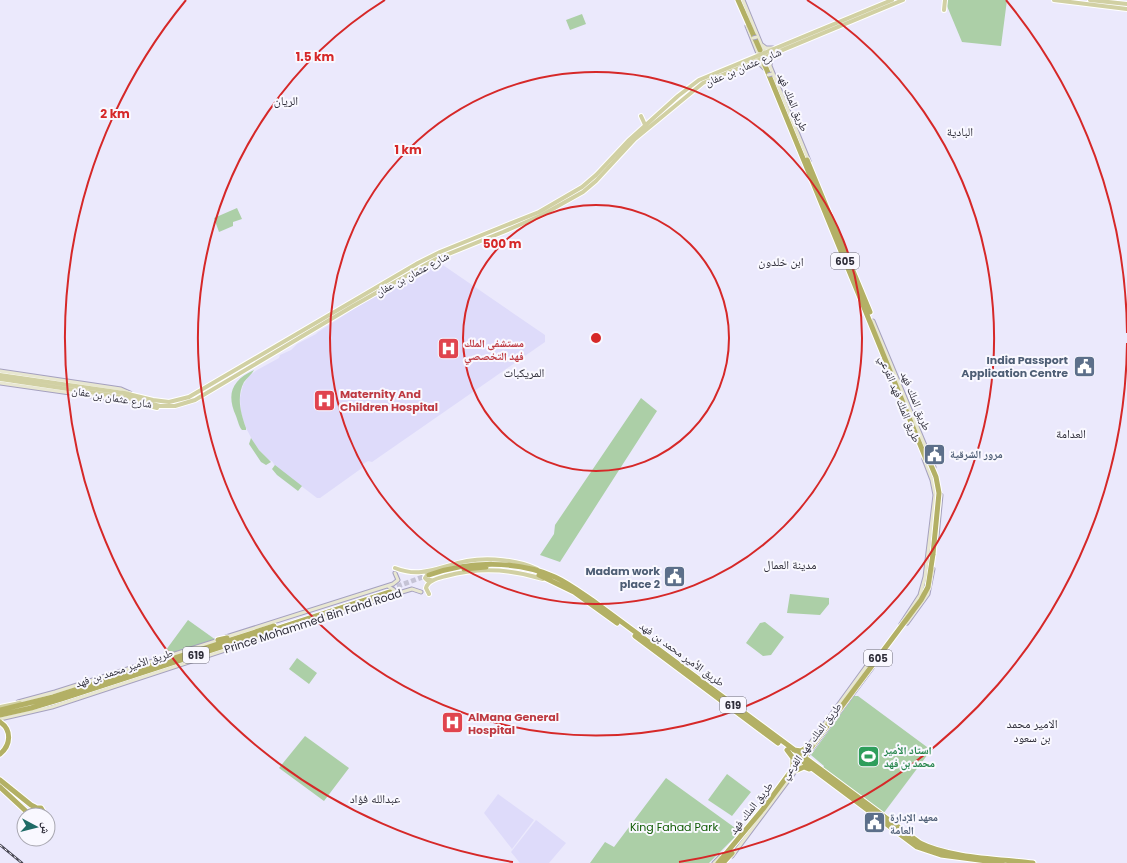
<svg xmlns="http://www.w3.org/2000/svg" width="1127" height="863" viewBox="0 0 1127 863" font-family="Poppins,'Noto Naskh Arabic',sans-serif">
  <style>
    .built { fill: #dedbfa }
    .green { fill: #accfa7 }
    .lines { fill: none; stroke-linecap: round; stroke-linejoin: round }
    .motorway-tunnel { stroke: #c5c3d5; stroke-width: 5; stroke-dasharray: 5 2.5; stroke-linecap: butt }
    .secondary-casing { stroke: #a5a1bf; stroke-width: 5 }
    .primary-casing { stroke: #fff; stroke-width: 6 }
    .motorway-casing { stroke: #fff; stroke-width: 7 }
    .secondary { stroke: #e8e7d1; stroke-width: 3 }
    .primary { stroke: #d1d0a3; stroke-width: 4 }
    .motorway { stroke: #b3b065; stroke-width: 5 }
    .rail-casing { stroke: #484753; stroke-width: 2.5 }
    .rail { stroke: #f9f8ff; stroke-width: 1; stroke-dasharray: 3; stroke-linecap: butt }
    .secondary-bridge-casing { stroke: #a5a1bf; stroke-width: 5; stroke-linecap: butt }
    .motorway-bridge-casing { stroke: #fff; stroke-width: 7; stroke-linecap: butt }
    .secondary-bridge { stroke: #e8e7d1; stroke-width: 3 }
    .motorway-bridge { stroke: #b3b065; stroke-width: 5 }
    .ring { fill: none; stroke: #d62828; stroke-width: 2 }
    .labels { text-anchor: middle; stroke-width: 4; stroke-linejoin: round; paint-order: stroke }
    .shield { fill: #f9f8ff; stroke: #6b6a74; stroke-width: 1 }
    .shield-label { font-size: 10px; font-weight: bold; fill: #2e2d39 }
    .street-label { font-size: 11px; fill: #2e2d39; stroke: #f9f8ff }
    .health-label { font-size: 11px; font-weight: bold; fill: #be3a42; stroke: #f9f8ff; text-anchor: start }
    .service-label { font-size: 11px; font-weight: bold; fill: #4e5e75; stroke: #f9f8ff; text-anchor: end }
    .leisure-label { font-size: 11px; font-weight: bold; fill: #27864d; stroke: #f9f8ff; text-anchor: start }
    .park-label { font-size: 11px; fill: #0e5a00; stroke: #f9f8ff }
    .neighbourhood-label { font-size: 12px; fill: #2e2d39; stroke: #f9f8ff }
    .centre { fill: #d62828; stroke: #f9f8ff; stroke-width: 2 }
    .ring-label { font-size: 12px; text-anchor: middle; font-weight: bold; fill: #d62828; stroke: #f9f8ff; stroke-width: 4; stroke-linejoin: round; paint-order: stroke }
  </style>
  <rect width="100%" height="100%" fill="#ebe9fc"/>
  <path class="built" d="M 440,263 L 545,335 L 545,342 L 372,462 L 368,461 L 363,464 L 362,468 L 320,498 L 317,498 L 275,466 L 272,461 L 268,460 L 255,445 L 246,428 L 241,413 L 240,398 L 243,385 L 249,376 L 257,370 L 279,358 L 280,355 L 291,350 L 297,344 L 316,334 L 318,332 L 363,303 Z
    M 498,794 L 534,820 L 512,849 L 484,813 Z
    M 536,820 L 566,843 L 549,863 L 520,863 L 511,852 Z"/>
  <path class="green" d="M 947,0 L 1007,0 L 1001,46 L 962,42 L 947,6 Z
    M 582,14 L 586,24 L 570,30 L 566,20 Z
    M 237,208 L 242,219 L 233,222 L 233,226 L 219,232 L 214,218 Z
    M 254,370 C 252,374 247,378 244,382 C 236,397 241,414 246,428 L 246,430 L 242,430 C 239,427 238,421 236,416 C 226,394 232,380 254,370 Z
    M 641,398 L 657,411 L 560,562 L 540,555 L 554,534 L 555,525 Z
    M 251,438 L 259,450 L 271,462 L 266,465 L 261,462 L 249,444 Z
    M 275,465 L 302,486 L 298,491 L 277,475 L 272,469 Z
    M 790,594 L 829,598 L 829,604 L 820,615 L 787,613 Z
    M 188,620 L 216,640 L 165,656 L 163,654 Z
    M 765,622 L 784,637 L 771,655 L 763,656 L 746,643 L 760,623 Z
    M 297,658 L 317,673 L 309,684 L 289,669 Z
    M 854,696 L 858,696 L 931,750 L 883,814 L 823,768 L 824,766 L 811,755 Z
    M 305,736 L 349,768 L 324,801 L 279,768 Z
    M 727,774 L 751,792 L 732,816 L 708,800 Z
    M 666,778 L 738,830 L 738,834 L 709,863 L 590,863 L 605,842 L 614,847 Z"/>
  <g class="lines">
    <path class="motorway-tunnel" d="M 390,589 L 428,575"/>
    <defs>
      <path id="secondary" d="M 743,0 L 809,161
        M 747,26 L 761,61
        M 762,45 L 766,48 L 773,48
        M 752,63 L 760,64 L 764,68
        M 770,65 L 771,59 L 775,55
        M 873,321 L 934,467
        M 0,371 L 121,389 L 130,393
        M 0,383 L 133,402
        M 937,537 L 941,495
        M 389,587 L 394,590 L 391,594
        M 907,623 L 928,594 L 933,569
        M 901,624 L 920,595 L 925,577 L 935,495 L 932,480 L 924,459
        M 226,637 L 393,584 L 398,580 L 395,573
        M 18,702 L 55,692 L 219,640
        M 0,719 L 52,707 L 402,592 L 412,589 L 421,592
        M 807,748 L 871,660 L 878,656
        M 732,856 L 872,668
        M 714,863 L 720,857"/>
      <path id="primary" d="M 1054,0 L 1127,9
        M 1090,0 L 1127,4
        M 944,10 L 945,0
        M 641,116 L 646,127
        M 0,375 L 124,393 L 153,400 L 169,402 L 189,397 L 418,263 L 440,252 L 539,212 L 582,187 L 596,175 L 628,141 L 678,96 L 699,80 L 892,0
        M 0,379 L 129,398 L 160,406 L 175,406 L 195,400 L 353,306 L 436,259 L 503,232 L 542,215 L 583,192 L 596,181 L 635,139 L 703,83 L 903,0
        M 132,401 L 157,408
        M 395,568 C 422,579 440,566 467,561 C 489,557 517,560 537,569
        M 429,572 L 425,578 L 427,580 L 431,580
        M 429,594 L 426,588 C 428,580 439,578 446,576 C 479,567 511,569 543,579
        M 0,707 L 20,703"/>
      <path id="motorway" d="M 738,0 L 760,50
        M 764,63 L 926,459
        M 807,160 L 870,312
        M 464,569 L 486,567
        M 429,575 C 469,561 516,560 555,577 C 568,583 580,592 592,600 L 920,843 C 949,858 1000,859 1033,863
        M 539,575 L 574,592 L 617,623
        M 635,636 L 778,743
        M 218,640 L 227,638
        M 0,710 L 53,697 L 274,626
        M 0,715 L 31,708 L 61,699 L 390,592
        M 0,722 C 12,730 11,745 0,754
        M 787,750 L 793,758 L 793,766
        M 794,750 L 801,751 L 808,747
        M 806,754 L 921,600 L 928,587 L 933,554
        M 797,757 L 917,847 L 941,855 L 1002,863
        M 797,770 L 804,767 L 809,769
        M 0,780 L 31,805 L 35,807
        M 0,787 L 29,814
        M 33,808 L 41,808 L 45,815
        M 718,863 L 763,809 L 797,763
        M 723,863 L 732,853"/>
    </defs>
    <use href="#secondary" class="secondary-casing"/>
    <use href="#primary" class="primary-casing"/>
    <use href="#motorway" class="motorway-casing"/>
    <use href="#secondary" class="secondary"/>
    <use href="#primary" class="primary"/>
    <use href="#motorway" class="motorway"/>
    <defs>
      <path id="rail" d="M 0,845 L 22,863"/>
    </defs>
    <use href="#rail" class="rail-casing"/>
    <use href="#rail" class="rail"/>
    <defs>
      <path id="secondary-bridge" d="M 753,38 L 757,37
        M 768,75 L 772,74
        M 813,742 L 815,744
        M 788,774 L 791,776"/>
      <path id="motorway-bridge" d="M 928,458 L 936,477 L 939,493 L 933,554"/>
    </defs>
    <use href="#secondary-bridge" class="secondary-bridge-casing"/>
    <use href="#motorway-bridge" class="motorway-bridge-casing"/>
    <use href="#secondary-bridge" class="secondary-bridge"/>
    <use href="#motorway-bridge" class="motorway-bridge"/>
  </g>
  <g class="ring">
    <circle cx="596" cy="338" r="133"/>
    <circle cx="596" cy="338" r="266"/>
    <path d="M807 0A398 398 0 1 1 385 0"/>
    <path d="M1127 343A531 531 0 0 1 679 862M513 862A531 531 0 0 1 186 0M1006 0A531 531 0 0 1 1127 333"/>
  </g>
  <defs>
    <symbol id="hospital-square" viewBox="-11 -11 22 22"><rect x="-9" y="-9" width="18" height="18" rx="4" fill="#e0444e" stroke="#f9f8ff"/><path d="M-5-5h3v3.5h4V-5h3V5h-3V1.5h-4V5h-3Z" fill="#fff"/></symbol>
    <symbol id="civic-square" viewBox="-11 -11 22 22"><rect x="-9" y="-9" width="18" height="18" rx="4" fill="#5c6f8a" stroke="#f9f8ff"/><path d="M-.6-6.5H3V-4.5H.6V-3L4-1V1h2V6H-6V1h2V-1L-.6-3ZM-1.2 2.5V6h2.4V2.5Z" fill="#fff"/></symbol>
    <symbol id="stadium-square" viewBox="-11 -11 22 22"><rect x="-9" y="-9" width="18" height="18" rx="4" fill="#2e9e5b" stroke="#f9f8ff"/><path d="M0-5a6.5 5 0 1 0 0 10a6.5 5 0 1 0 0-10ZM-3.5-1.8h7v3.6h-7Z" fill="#fff"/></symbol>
  </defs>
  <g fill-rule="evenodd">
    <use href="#hospital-square" x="436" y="336" width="25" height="25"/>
    <use href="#civic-square" x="1072" y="354" width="25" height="25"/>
    <use href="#hospital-square" x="312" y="388" width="25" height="25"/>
    <use href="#civic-square" x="922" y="442" width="25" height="25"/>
    <use href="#civic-square" x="662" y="564" width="25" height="25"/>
    <use href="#hospital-square" x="440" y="710" width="25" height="25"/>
    <use href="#stadium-square" x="856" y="744" width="25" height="25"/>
    <use href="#civic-square" x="862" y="810" width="25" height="25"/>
  </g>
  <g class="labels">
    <g class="shield">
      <rect x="831" y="253" width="28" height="16" rx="3"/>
      <rect x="183" y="647" width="26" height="16" rx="3"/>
      <rect x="864" y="650" width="28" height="16" rx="3"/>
      <rect x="720" y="697" width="26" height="16" rx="3"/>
    </g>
    <g class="shield-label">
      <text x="845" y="265">605</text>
      <text x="196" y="659">619</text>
      <text x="878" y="662">605</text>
      <text x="733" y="709">619</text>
    </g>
    <g class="street-label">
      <text transform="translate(743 67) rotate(-23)" y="4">شارع عثمان بن عفان</text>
      <text transform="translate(793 102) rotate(67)" y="4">طريق الملك فهد</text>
      <text transform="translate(412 274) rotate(-28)" y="4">شارع عثمان بن عفان</text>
      <text transform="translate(112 397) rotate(10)" y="4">شارع عثمان بن عفان</text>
      <text transform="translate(900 399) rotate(68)" y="4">طريق الملك فهد الفرعي</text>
      <text transform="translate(916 401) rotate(68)" y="4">طريق الملك فهد</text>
      <text transform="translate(313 621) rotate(-18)" y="4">Prince Mohammed Bin Fahd Road</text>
      <text transform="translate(682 654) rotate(36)" y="4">طريق الأمير محمد بن فهد</text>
      <text transform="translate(124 668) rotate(-18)" y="4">طريق الأمير محمد بن فهد</text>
      <text transform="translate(811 741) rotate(-53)" y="4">طريق الملك فهد الفرعي</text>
      <text transform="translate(751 808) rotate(-52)" y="4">طريق الملك فهد</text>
    </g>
    <g class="health-label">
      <text x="464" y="347">مستشفى الملك<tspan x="464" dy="13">فهد التخصصي</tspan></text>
      <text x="340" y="398">Maternity And<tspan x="340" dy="13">Children Hospital</tspan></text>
      <text x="468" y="721">AlMana General<tspan x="468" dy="13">Hospital</tspan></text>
    </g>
    <g class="service-label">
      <text x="1068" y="364">India Passport<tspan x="1068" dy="13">Application Centre</tspan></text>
      <text x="950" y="458" text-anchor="start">مرور الشرقية</text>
      <text x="660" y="575">Madam work<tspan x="660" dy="13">place 2</tspan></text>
      <text x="890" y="821" text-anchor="start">معهد الإدارة<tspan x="890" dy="13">العامة</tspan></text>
    </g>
    <g class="leisure-label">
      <text x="884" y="754">استاد الأمير<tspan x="884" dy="13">محمد بن فهد</tspan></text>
    </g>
    <g class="park-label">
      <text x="674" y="831">King Fahad Park</text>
    </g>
    <g class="neighbourhood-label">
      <text x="286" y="105">الريان</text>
      <text x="960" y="136">البادية</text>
      <text x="781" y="266">ابن خلدون</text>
      <text x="524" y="377">المريكبات</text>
      <text x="1071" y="438">العدامة</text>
      <text x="790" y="569">مدينة العمال</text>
      <text x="1032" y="728">الامير محمد<tspan x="1032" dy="14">بن سعود</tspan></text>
      <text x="375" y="803">عبدالله فؤاد</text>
    </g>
  </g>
  <circle cx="596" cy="338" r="6" class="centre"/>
  <g class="ring-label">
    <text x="315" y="61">1.5 km</text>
    <text x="115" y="118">2 km</text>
    <text x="408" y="154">1 km</text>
    <text x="502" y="248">500 m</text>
  </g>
  <g transform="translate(36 827) rotate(97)"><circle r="19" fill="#f9f8ff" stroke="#a8a7b0"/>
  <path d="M0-3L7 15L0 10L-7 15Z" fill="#1e6a66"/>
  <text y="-6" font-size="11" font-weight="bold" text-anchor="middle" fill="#2e2d39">ش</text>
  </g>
</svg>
